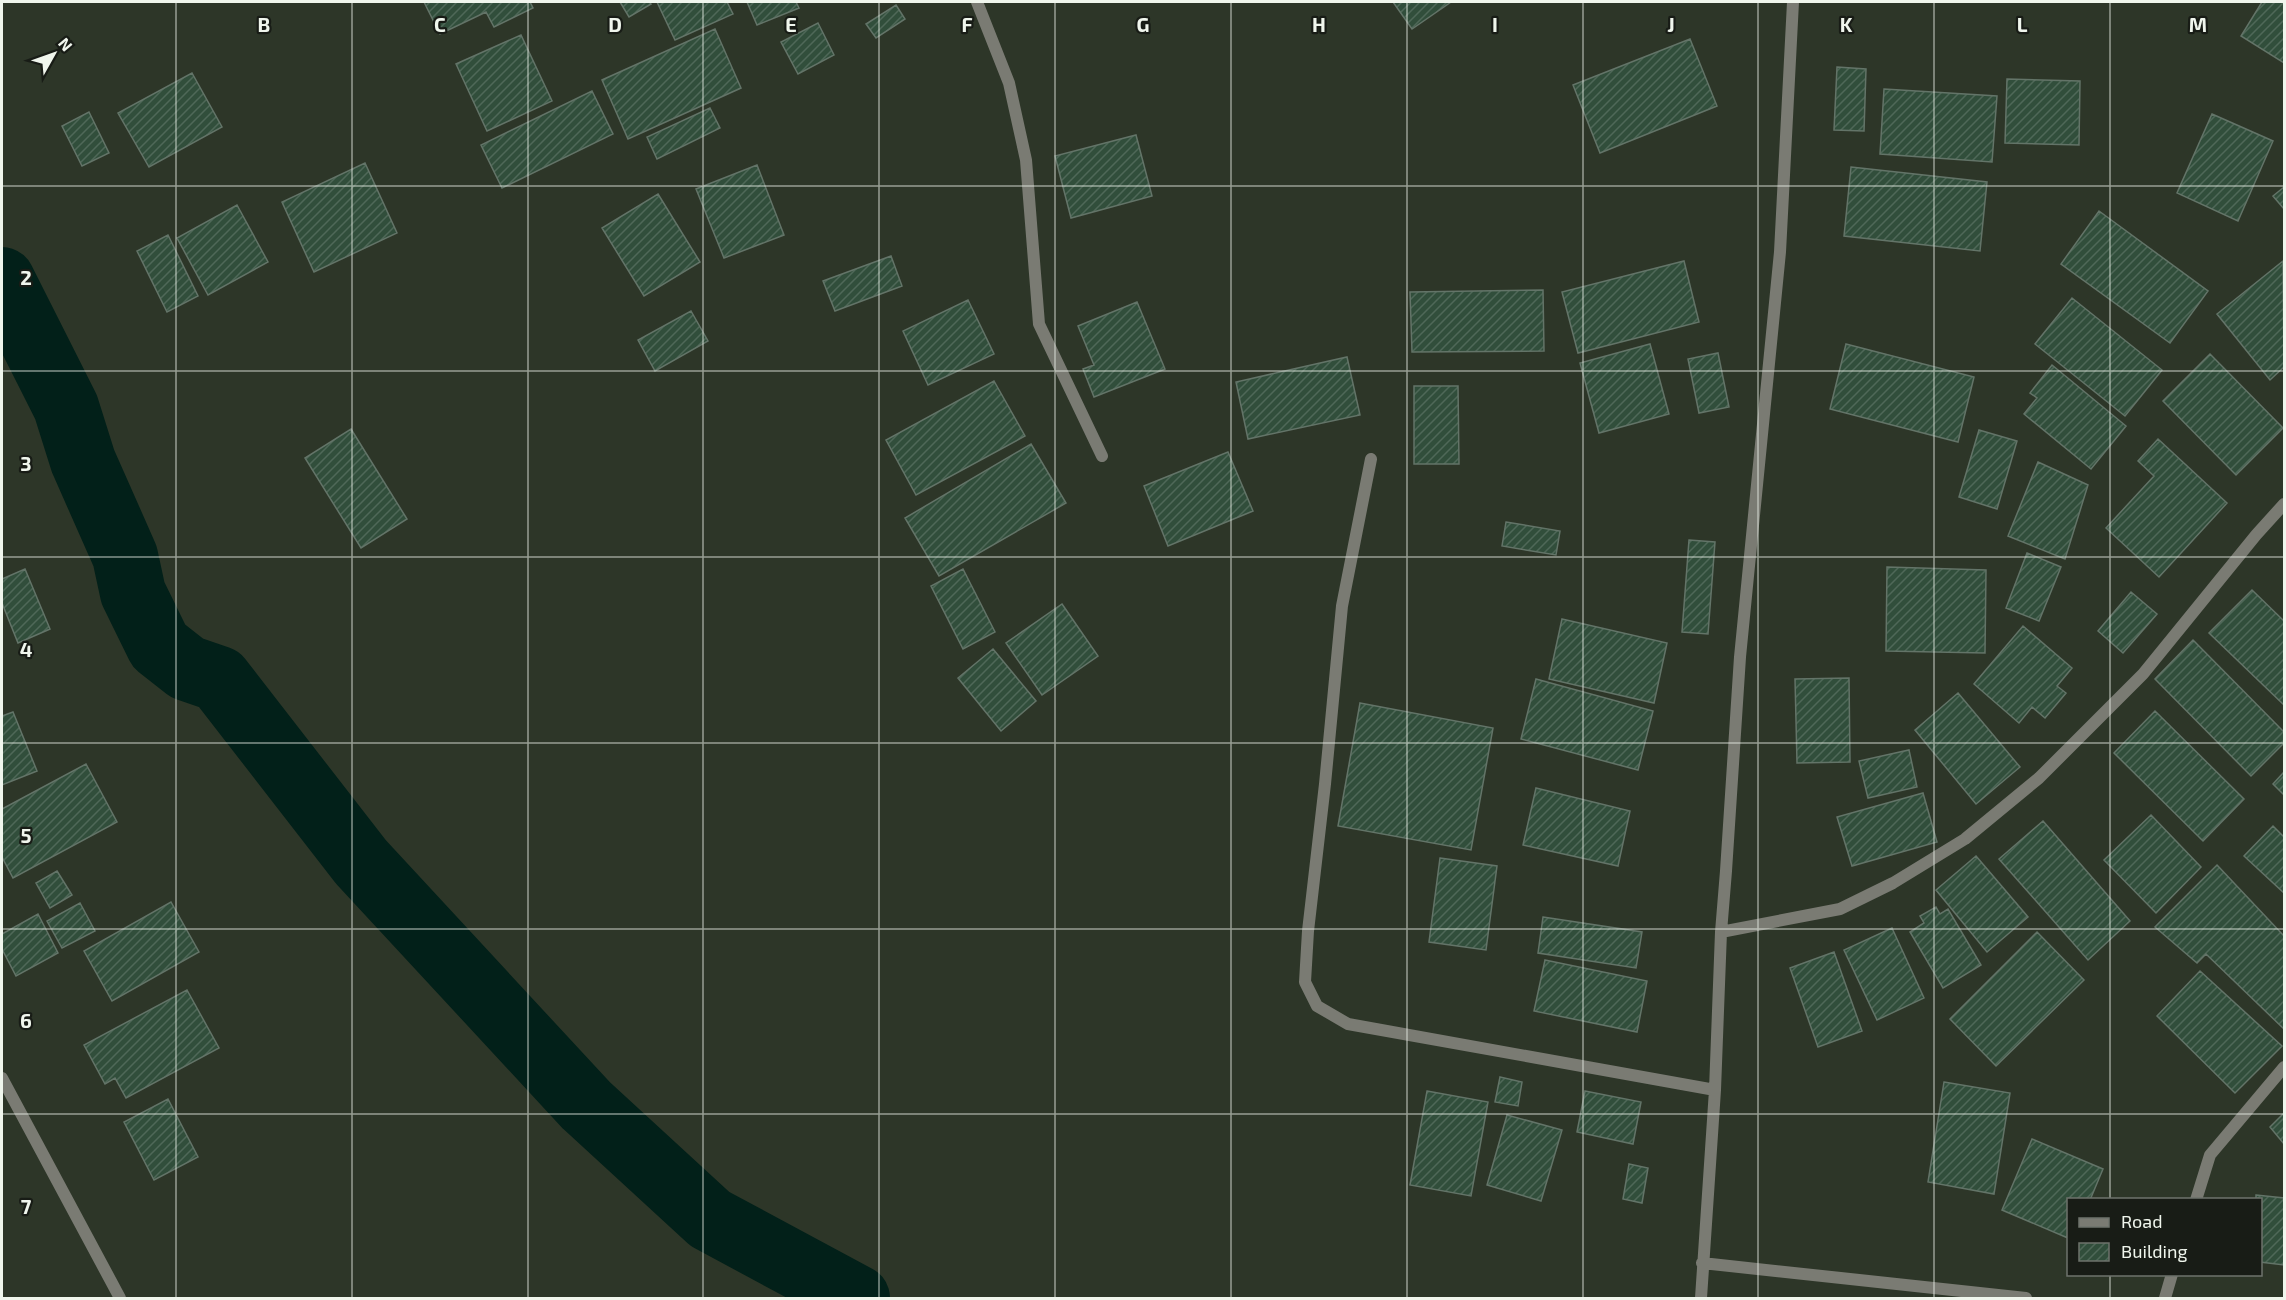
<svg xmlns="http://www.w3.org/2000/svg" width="2286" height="1300" viewBox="0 0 2286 1300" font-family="'Exo 2',sans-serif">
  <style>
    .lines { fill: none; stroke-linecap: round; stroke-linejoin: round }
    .river { stroke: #022019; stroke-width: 66 }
    .building { fill: url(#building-hatch); stroke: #637468; stroke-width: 1.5 }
    .street { stroke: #7a7b73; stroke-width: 12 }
    .grid { fill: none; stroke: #f0f6ed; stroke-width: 1.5; stroke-opacity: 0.55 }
    .grid-label { font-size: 20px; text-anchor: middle; font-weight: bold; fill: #f0f6ed; stroke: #181c16; stroke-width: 4.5; stroke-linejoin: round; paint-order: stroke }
  </style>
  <defs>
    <pattern id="building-hatch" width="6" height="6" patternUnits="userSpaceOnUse" patternTransform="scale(1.5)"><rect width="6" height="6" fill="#314e3b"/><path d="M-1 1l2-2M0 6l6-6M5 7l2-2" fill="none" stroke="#4f6858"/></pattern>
  </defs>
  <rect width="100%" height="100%" fill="#2d3628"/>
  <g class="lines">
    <path class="river" d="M 2,280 L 66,407 L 83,461 L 125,556 L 133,593 L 159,646 L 187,668 L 219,679 L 361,862 L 586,1105 L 710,1219 L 857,1298"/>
  </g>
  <path class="building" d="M 424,2 L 530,2 L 533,8 L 494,27 L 486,12 L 440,34 Z
    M 620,2 L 649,2 L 651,4 L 629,17 Z
    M 657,2 L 727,2 L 733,14 L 675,40 Z
    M 747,2 L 796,2 L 799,8 L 757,25 Z
    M 1393,2 L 1451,2 L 1412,29 Z
    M 2262,2 L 2284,2 L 2284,63 L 2241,36 Z
    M 896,5 L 905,19 L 876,38 L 866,24 Z
    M 818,23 L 834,55 L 798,74 L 781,42 Z
    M 715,29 L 741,88 L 628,139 L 602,80 Z
    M 521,35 L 552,101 L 487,131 L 456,64 Z
    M 1690,39 L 1717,106 L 1600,153 L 1573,85 Z
    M 1837,67 L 1866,69 L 1864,131 L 1834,130 Z
    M 192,73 L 222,127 L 149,167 L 118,113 Z
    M 2007,79 L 2080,81 L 2079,145 L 2005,143 Z
    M 1884,89 L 1997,96 L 1992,162 L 1880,154 Z
    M 592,91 L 613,134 L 502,188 L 481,145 Z
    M 710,108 L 720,128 L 657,159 L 647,137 Z
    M 89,112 L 109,153 L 82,166 L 62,126 Z
    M 2212,114 L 2273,141 L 2238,221 L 2177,193 Z
    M 1136,135 L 1152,196 L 1071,218 L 1055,156 Z
    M 365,163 L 397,233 L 314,272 L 282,202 Z
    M 757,165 L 784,235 L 724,258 L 696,189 Z
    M 1851,167 L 1987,182 L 1980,251 L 1844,236 Z
    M 2284,187 L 2284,209 L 2273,196 Z
    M 658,194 L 700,262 L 644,296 L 602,228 Z
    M 237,205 L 268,262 L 208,295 L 177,238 Z
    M 2099,211 L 2208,291 L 2170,343 L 2061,264 Z
    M 168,235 L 198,296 L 167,312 L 137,251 Z
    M 891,256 L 902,286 L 835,311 L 823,281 Z
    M 1684,261 L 1699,322 L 1578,353 L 1562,292 Z
    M 2283,261 L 2284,367 L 2270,380 L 2217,314 Z
    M 1543,290 L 1544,351 L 1412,352 L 1410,292 Z
    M 2072,298 L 2162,370 L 2125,416 L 2035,344 Z
    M 968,300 L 994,354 L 928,385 L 903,331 Z
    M 1137,302 L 1165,369 L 1094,397 L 1083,369 L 1094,365 L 1078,326 Z
    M 691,311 L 708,341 L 655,371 L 638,340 Z
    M 1650,344 L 1669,414 L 1599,433 L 1580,363 Z
    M 1846,344 L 1974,377 L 1958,442 L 1830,409 Z
    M 1718,353 L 1729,407 L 1699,413 L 1688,359 Z
    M 2210,354 L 2283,428 L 2236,475 L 2163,401 Z
    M 1347,357 L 1360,415 L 1248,439 L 1236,382 Z
    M 2052,365 L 2126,426 L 2091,469 L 2024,414 L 2037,398 L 2030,393 Z
    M 994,381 L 1025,436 L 916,495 L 886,440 Z
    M 1414,386 L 1458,386 L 1459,464 L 1414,464 Z
    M 351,429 L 407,519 L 361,548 L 305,458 Z
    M 1979,430 L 2017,441 L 1997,509 L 1959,497 Z
    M 2158,439 L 2227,503 L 2159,577 L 2106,528 L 2154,476 L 2138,461 Z
    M 1031,444 L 1066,503 L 939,576 L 905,518 Z
    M 1228,452 L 1253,511 L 1168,546 L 1144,486 Z
    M 2038,462 L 2088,485 L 2065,559 L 2008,536 Z
    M 1506,522 L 1560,531 L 1556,555 L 1502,546 Z
    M 1689,540 L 1715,542 L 1708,634 L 1682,632 Z
    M 2027,553 L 2061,567 L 2039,621 L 2006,608 Z
    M 1887,567 L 1986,570 L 1985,653 L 1886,651 Z
    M 25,569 L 50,629 L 18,643 L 2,603 L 2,579 Z
    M 963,569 L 995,632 L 963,649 L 931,586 Z
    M 2252,590 L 2284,621 L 2284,705 L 2209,633 Z
    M 2131,592 L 2157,614 L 2123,653 L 2098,631 Z
    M 1062,604 L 1098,656 L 1042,695 L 1006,643 Z
    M 1562,619 L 1667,643 L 1654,703 L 1549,679 Z
    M 2023,626 L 2072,668 L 2057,686 L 2066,693 L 2045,718 L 2032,707 L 2019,723 L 1974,684 Z
    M 2193,640 L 2284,732 L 2284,743 L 2251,776 L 2155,679 Z
    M 993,649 L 1036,701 L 1001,731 L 958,678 Z
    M 1849,678 L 1850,762 L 1797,763 L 1795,679 Z
    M 1536,679 L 1653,711 L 1638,770 L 1521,739 Z
    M 1958,693 L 2020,767 L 1976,804 L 1915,730 Z
    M 1360,703 L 1493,728 L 1471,850 L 1338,826 Z
    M 2155,711 L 2244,799 L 2203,841 L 2114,753 Z
    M 13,712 L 37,771 L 2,785 L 2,716 Z
    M 1909,750 L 1917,787 L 1868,798 L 1859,761 Z
    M 86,764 L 117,822 L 13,878 L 2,857 L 2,809 Z
    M 2284,772 L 2284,795 L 2273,784 Z
    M 1536,788 L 1630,811 L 1618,866 L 1523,845 Z
    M 1923,793 L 1937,842 L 1852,866 L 1837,817 Z
    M 2151,815 L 2201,867 L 2156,913 L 2104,860 Z
    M 2043,821 L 2130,921 L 2088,960 L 1999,859 Z
    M 2273,826 L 2284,837 L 2284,893 L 2244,856 Z
    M 1976,856 L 2028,917 L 1987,952 L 1936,890 Z
    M 1440,858 L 1497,866 L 1486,950 L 1429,942 Z
    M 2217,865 L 2284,936 L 2284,1029 L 2206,954 L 2197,963 L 2155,927 Z
    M 57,871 L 72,895 L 50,908 L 36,883 Z
    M 171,902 L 199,952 L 112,1001 L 84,951 Z
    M 80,903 L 95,931 L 62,948 L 47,921 Z
    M 1936,907 L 1940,914 L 1948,909 L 1981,965 L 1943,988 L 1910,932 L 1924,923 L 1920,916 Z
    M 38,914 L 58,953 L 16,976 L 2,949 L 2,934 Z
    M 1543,917 L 1642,932 L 1636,968 L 1538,953 Z
    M 1892,928 L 1924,998 L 1877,1020 L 1844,950 Z
    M 2037,932 L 2084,980 L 1996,1066 L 1950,1019 Z
    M 1834,952 L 1862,1031 L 1818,1047 L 1790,968 Z
    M 1545,960 L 1647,981 L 1637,1032 L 1534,1011 Z
    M 2200,971 L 2282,1046 L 2235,1093 L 2157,1016 Z
    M 187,990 L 219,1048 L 126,1098 L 115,1078 L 105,1084 L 84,1045 Z
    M 1500,1077 L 1522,1082 L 1518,1106 L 1495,1102 Z
    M 1944,1082 L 2010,1093 L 1994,1194 L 1928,1182 Z
    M 1427,1091 L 1488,1102 L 1471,1196 L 1410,1185 Z
    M 1585,1091 L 1641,1102 L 1633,1144 L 1577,1132 Z
    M 168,1099 L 198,1157 L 154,1180 L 124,1122 Z
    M 2284,1113 L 2284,1144 L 2270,1127 Z
    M 1507,1115 L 1562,1130 L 1541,1201 L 1487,1185 Z
    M 2032,1139 L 2103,1169 L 2090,1200 L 2068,1200 L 2068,1238 L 2002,1210 Z
    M 1629,1164 L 1648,1168 L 1642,1203 L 1623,1199 Z
    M 2256,1195 L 2284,1198 L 2284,1265 L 2260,1262 L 2260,1200 L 2256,1200 Z"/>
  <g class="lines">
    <path class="street" d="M 977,2 L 1009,83 L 1026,160 L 1039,324 L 1102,456
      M 1371,459 L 1342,606 L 1325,784 L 1308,931 L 1305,982 L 1317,1006 L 1348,1024 L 1715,1090
      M 1721,932 L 1840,909 L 1893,883 L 1965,839 L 2039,778 L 2143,674 L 2256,535 L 2284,504
      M 2,1078 L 120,1298
      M 2196,1200 L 2210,1155 L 2284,1067
      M 1702,1263 L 2026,1298
      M 1701,1298 L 1715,1090 L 1721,932 L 1726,871 L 1740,657 L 1780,252 L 1793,2
      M 2165,1298 L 2172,1274"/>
  </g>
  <path class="grid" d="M 176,2 L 176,1298M 352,2 L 352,1298M 528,2 L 528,1298M 703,2 L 703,1298M 879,2 L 879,1298M 1055,2 L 1055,1298M 1231,2 L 1231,1298M 1407,2 L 1407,1298M 1583,2 L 1583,1298M 1758,2 L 1758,1298M 1934,2 L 1934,1298M 2110,2 L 2110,1200M 2,186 L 2284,186M 2,371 L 2284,371M 2,557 L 2284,557M 2,743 L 2284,743M 2,929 L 2284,929M 2,1114 L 2284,1114M 2110,1274 L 2110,1298"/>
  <g class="grid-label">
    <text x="264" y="32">B</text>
    <text x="440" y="32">C</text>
    <text x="615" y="32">D</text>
    <text x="791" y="32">E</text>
    <text x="967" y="32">F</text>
    <text x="1143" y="32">G</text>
    <text x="1319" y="32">H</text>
    <text x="1495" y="32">I</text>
    <text x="1671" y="32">J</text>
    <text x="1846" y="32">K</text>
    <text x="2022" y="32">L</text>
    <text x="2198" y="32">M</text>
    <text x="26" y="285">2</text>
    <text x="26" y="471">3</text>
    <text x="26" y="657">4</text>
    <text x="26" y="843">5</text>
    <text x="26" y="1028">6</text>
    <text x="26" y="1214">7</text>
  </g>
  <rect width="2286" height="1300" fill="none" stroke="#f0f6ed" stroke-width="6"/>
  <rect x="2067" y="1198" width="195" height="78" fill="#181c16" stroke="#6e736c" stroke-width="1.5"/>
  <rect x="2079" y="1218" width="30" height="9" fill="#7a7b73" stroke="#6e736c" stroke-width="1.5"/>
  <text x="2121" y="1228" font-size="18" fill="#f0f6ed">Road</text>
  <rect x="2079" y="1243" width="30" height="18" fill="url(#building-hatch)" stroke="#6e736c" stroke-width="1.5"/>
  <text x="2121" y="1258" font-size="18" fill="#f0f6ed">Building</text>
  <g transform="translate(54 54) rotate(50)" stroke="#181c16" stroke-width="4.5" paint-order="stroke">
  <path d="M0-4.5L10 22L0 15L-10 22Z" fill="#f0f6ed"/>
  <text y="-9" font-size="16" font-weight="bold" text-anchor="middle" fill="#f0f6ed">N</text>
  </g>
</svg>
